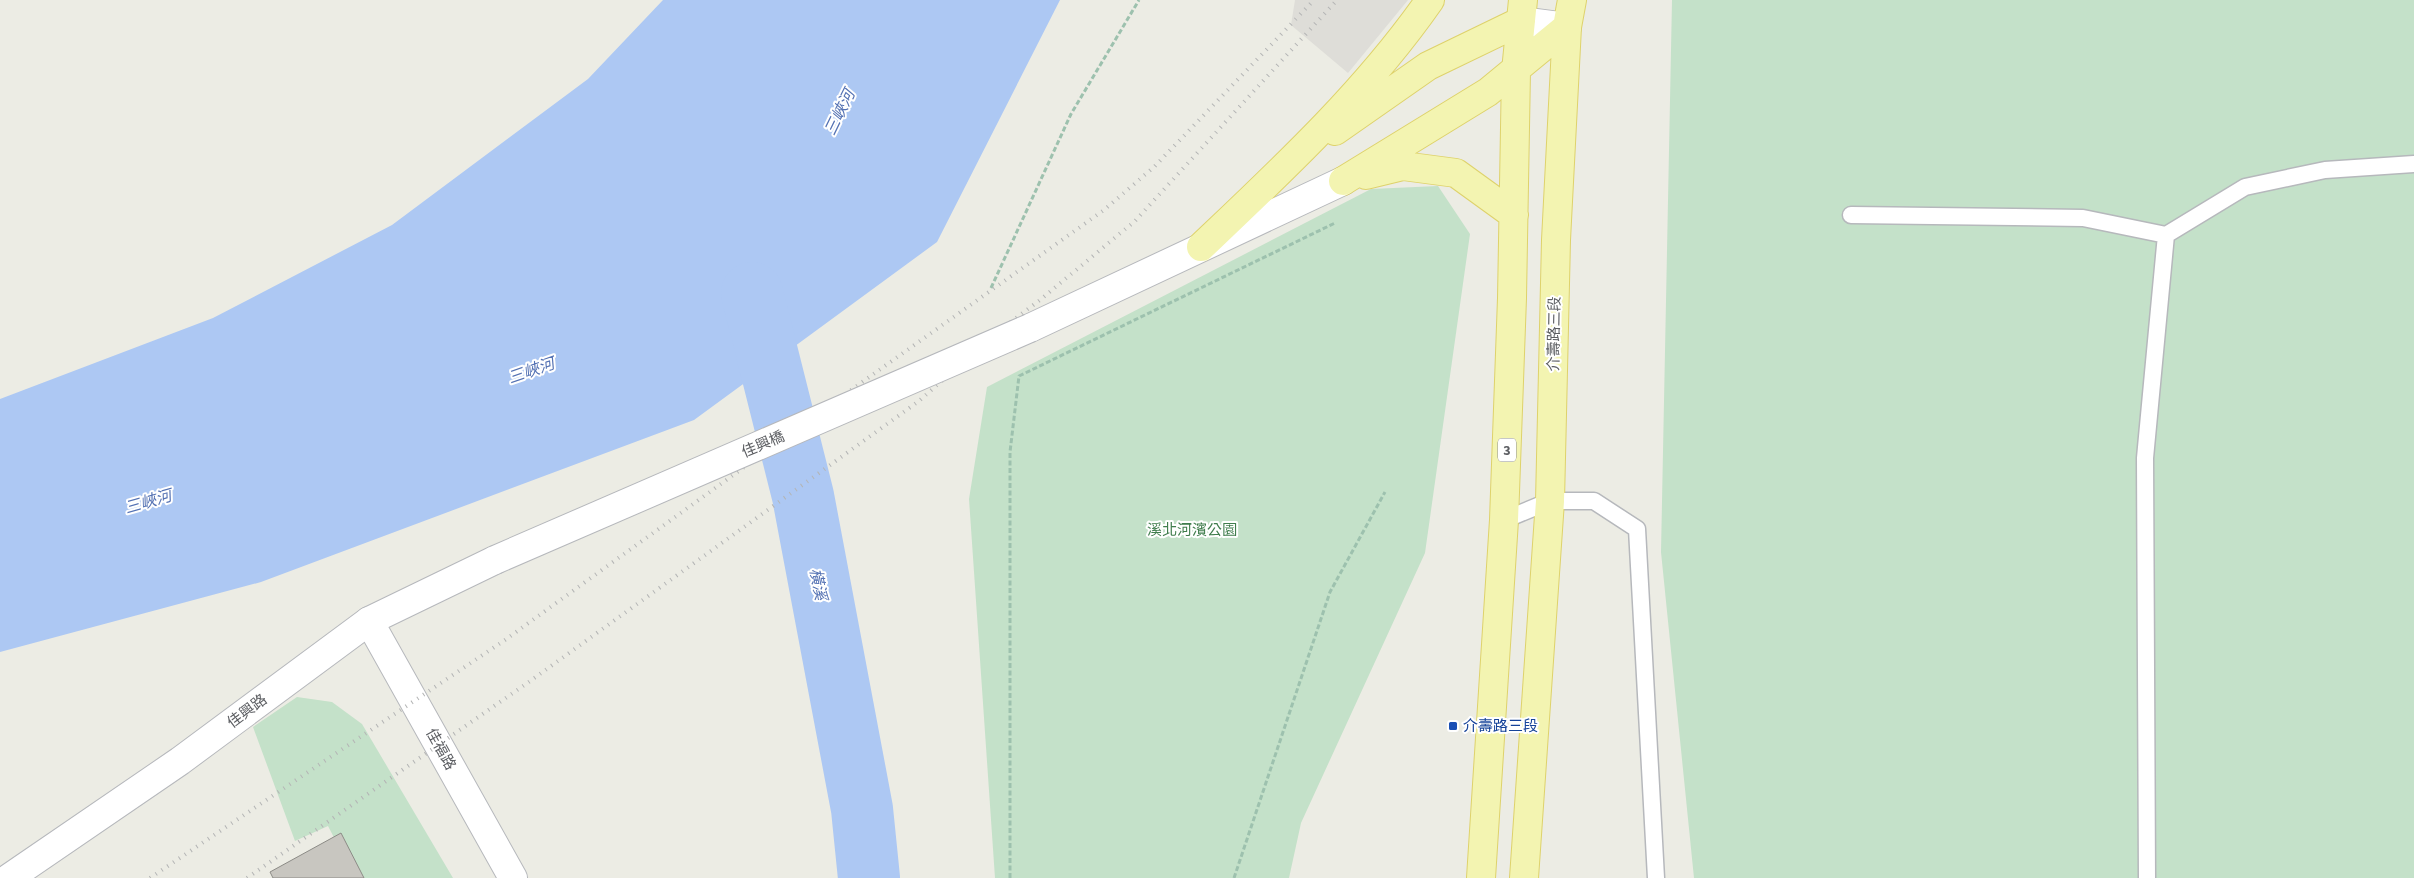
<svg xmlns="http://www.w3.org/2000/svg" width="2414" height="878" viewBox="0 0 2414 878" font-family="'Source Sans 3','Noto Sans TC',sans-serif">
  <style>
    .industrial { fill: #deddd8 }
    .green { fill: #c4e1c9 }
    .water { fill: #adc8f3 }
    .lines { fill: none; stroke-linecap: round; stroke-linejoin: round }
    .river { stroke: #adc8f3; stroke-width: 62 }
    .building { fill: #c8c6c0; stroke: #8c8b86 }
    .service-casing { stroke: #b6b8bc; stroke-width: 19 }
    .minor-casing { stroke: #b6b8bc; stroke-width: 30 }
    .tertiary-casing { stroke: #b6b8bc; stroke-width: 30 }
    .primary-casing { stroke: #ded26b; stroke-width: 30 }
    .path { stroke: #9dc1ae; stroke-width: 3; stroke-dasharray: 5 2.5; stroke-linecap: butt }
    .service { stroke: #fff; stroke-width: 16 }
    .minor { stroke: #fff; stroke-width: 28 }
    .tertiary { stroke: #fff; stroke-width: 28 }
    .primary { stroke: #f3f4b1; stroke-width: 28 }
    .rail { stroke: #b4b5b5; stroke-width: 4; stroke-dasharray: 1 6; stroke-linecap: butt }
    .tertiary-bridge-casing { stroke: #b6b8bc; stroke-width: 30; stroke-linecap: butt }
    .tertiary-bridge { stroke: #fff; stroke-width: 28 }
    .transit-dot { fill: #1a4fb4; stroke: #fff; stroke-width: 2 }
    .labels { text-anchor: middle; stroke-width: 4; stroke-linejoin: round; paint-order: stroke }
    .shield { fill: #fff; stroke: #8d8e91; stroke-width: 1 }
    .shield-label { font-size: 14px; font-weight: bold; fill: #5c5e62 }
    .street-label { font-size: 15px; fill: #5c5e62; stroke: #fff }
    .park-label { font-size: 15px; fill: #407d4d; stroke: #fff }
    .transit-label { font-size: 15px; fill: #164399; stroke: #fff; text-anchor: start }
    .water-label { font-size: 16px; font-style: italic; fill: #5371b3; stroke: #fff }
  </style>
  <rect width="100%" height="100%" fill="#ecece4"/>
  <path class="industrial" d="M 1295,0 L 1408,0 L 1348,73 L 1291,25 Z"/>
  <path class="green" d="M 1672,0 L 2414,0 L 2414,878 L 1694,878 L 1661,552 Z
    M 1438,186 L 1470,234 L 1425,553 L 1301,823 L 1289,878 L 995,878 L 969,499 L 987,387 L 1371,189 Z
    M 297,697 L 332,702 L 362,724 L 453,878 L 355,878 L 328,826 L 295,841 L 253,727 Z"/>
  <path class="water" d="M 663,0 L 1060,0 L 937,242 L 694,420 L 261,582 L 0,652 L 0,399 L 213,318 L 392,225 L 588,79 Z"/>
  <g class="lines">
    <path class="river" d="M 752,293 L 803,496 L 862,809 L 869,878"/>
  </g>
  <path class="building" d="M 341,833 L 364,878 L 273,878 L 270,872 Z"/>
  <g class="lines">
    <defs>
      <path id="service" d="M 1851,215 L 2083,218 L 2166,235 L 2245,187 L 2325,170 L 2414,164
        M 1504,520 L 1550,501 L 1594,501 L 1637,529 L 1656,878
        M 2147,878 L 2145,458 L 2166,235"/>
      <path id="minor" d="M 369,621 L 513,878"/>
      <path id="tertiary" d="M 1521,21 L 1567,27
        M 1030,328 L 1343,181
        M 9,878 L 180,761 L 369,621 L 495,560"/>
      <path id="primary" d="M 1335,131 L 1428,66 L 1521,21
        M 1366,175 L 1403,166 L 1456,173 L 1514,215
        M 1343,181 L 1488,92 L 1567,27
        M 1201,247 C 1282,170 1366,92 1430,0
        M 1481,878 L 1504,520 L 1512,298 L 1516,71 L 1523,0
        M 1524,878 L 1550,501 L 1556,240 L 1567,27 L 1572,0"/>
    </defs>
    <use href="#service" class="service-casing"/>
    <use href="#minor" class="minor-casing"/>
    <use href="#tertiary" class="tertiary-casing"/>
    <use href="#primary" class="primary-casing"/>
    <path class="path" d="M 991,288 L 1071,114 L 1139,0
      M 1010,878 L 1010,452 L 1019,376 L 1335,223
      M 1234,878 L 1330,592 L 1385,492"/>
    <use href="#service" class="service"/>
    <use href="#minor" class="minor"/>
    <use href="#tertiary" class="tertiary"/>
    <use href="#primary" class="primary"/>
    <path class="rail" d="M 150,878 L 505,640 L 837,400 L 1104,210 L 1154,167 L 1314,0
      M 247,878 L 533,679 L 919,401 L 996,333 L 1040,300 L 1135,221 L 1337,0"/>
    <defs>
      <path id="tertiary-bridge" d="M 495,560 L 1030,328"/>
    </defs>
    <use href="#tertiary-bridge" class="tertiary-bridge-casing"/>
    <use href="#tertiary-bridge" class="tertiary-bridge"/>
  </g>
  <rect class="transit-dot" x="1448" y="721" width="10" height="10" rx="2.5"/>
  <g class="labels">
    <rect class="shield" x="1498" y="438.5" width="18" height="23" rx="4"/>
    <g class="shield-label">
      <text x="1507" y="455">3</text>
    </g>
    <g class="street-label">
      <text transform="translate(1554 334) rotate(-89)" y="5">介壽路三段</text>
      <text transform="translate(763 444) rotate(-23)" y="5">佳興橋</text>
      <text transform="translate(247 711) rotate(-37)" y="5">佳興路</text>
      <text transform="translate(441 749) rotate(61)" y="5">佳福路</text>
    </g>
    <g class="park-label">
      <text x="1192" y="535">溪北河濱公園</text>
    </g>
    <g class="transit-label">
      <text x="1463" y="731">介壽路三段</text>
    </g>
    <g class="water-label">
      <text transform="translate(839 112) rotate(-64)" y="6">三峽河</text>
      <text transform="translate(531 370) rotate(-19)" y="6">三峽河</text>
      <text transform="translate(148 501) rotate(-16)" y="6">三峽河</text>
      <text transform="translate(819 584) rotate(79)" y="6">橫溪</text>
    </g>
  </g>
</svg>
